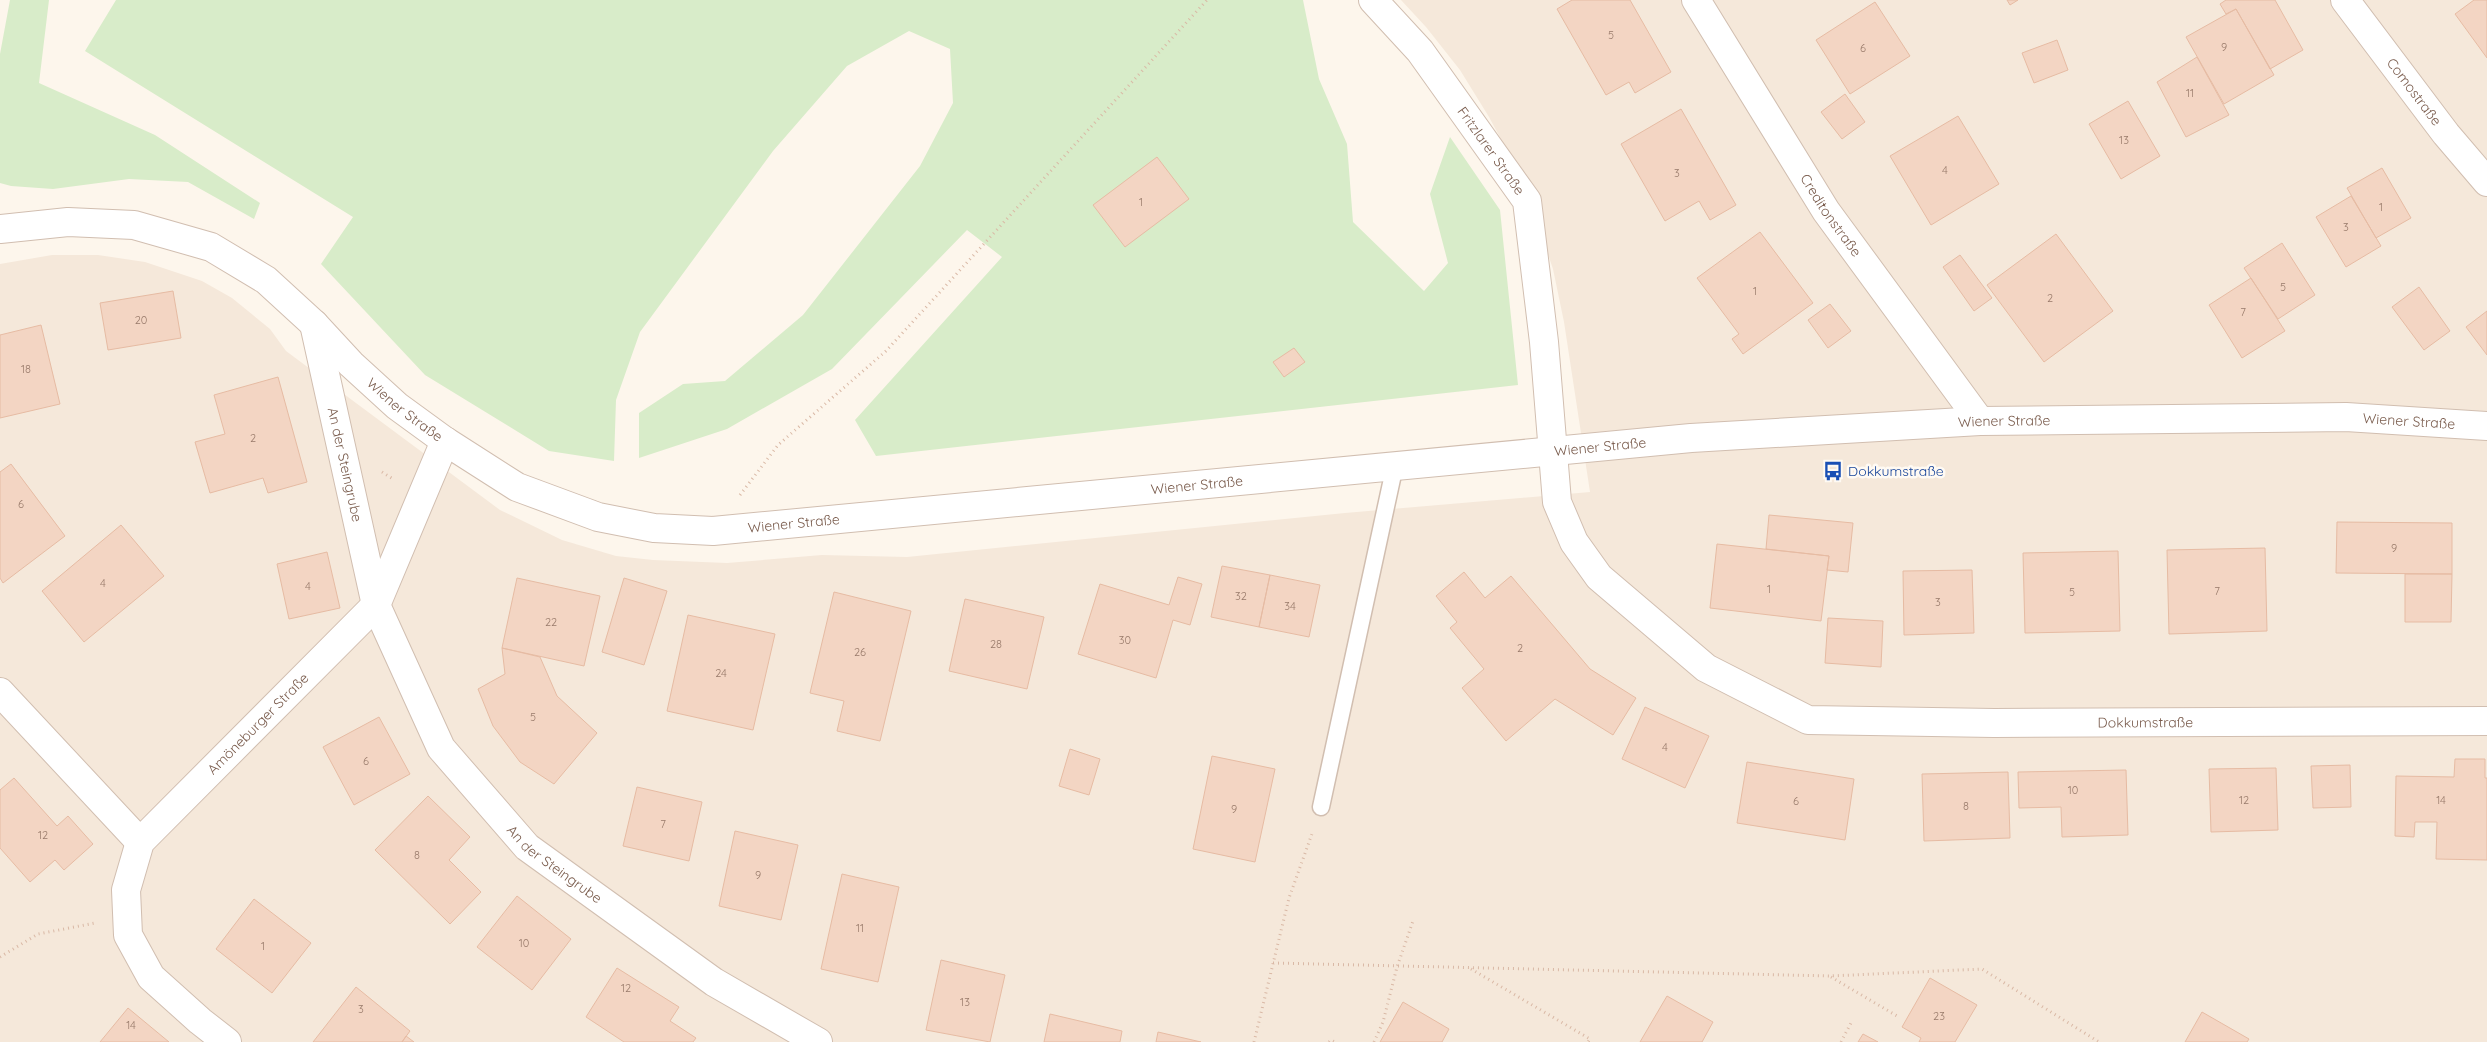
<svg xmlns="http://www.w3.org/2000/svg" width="2487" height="1042" viewBox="0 0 2487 1042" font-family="Quicksand,sans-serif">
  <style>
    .residential { fill: #f5e8da }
    .green { fill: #d8ecc9 }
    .building { fill: #f3d5c3; stroke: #e6bba3 }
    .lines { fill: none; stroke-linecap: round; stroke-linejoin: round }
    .service-casing { stroke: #d1beb0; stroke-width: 19 }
    .minor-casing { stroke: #d1beb0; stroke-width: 30 }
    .path { stroke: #d9b8a5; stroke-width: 3; stroke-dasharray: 1 4; stroke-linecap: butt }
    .service { stroke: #fff; stroke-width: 16 }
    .minor { stroke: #fff; stroke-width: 28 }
    .labels { text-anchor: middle; stroke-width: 5; stroke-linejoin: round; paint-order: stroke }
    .number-label { font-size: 11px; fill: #987a6a }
    .street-label { font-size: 14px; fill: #7a5c4d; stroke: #fffaf3 }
    .transit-label { font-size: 14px; fill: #164399; stroke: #fffaf3; text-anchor: start }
  </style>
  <rect width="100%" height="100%" fill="#fdf6ec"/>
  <path class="residential" d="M 1401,0 L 2487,0 L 2487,1042 L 0,1042 L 0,264 L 52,255 L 98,255 L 145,262 L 202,281 L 232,298 L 270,329 L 286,351 L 500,510 L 562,540 L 616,556 L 653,560 L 727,563 L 822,555 L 907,557 L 1345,513 L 1590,492 L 1564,322 L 1553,269 L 1535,216 L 1515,165 L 1489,117 L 1460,70 L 1426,27 Z"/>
  <path class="green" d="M 10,0 L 49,0 L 39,83 L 155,135 L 260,203 L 254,219 L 188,182 L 129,179 L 53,189 L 11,186 L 0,183 L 0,54 Z
    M 116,0 L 1303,0 L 1319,79 L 1347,144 L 1353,222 L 1424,291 L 1448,263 L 1430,194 L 1450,137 L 1500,210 L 1518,385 L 876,456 L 855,420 L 1002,257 L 967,230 L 832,369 L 727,429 L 639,458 L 639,413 L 683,384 L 725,381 L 803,315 L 920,166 L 953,103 L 950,49 L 909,31 L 847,66 L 773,151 L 640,332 L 616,400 L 614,461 L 549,451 L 425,375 L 321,264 L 353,217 L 85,51 Z"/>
  <path class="building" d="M 1572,0 L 1630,0 L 1671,72 L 1635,93 L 1629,82 L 1606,95 L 1557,9 Z
    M 2007,0 L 2018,0 L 2010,5 Z
    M 2226,0 L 2275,0 L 2303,50 L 2270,69 L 2236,9 L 2226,14 L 2220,4 Z
    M 2474,0 L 2487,0 L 2487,58 L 2455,14 Z
    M 1875,2 L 1910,56 L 1850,94 L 1816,40 Z
    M 2236,9 L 2274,75 L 2224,104 L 2186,37 Z
    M 2057,40 L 2068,70 L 2034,83 L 2022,53 Z
    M 2197,57 L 2229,115 L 2186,137 L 2157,82 Z
    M 1845,94 L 1865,122 L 1842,139 L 1821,112 Z
    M 2128,101 L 2160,156 L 2121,179 L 2089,124 Z
    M 1681,109 L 1736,205 L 1710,220 L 1699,201 L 1665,221 L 1621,144 Z
    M 1958,116 L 1999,184 L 1931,225 L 1890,156 Z
    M 1157,157 L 1189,199 L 1125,247 L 1093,205 Z
    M 2382,168 L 2411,218 L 2376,238 L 2347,188 Z
    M 2351,196 L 2381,246 L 2346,267 L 2316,217 Z
    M 1760,232 L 1813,303 L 1743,354 L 1732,339 L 1739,334 L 1697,278 Z
    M 2056,234 L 2113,311 L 2044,362 L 1987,285 Z
    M 2282,243 L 2315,295 L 2278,319 L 2244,268 Z
    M 1960,255 L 1992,298 L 1974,311 L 1943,267 Z
    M 2251,278 L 2285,331 L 2242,358 L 2209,305 Z
    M 2419,287 L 2450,331 L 2424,350 L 2392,307 Z
    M 173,291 L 181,338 L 108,350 L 100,303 Z
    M 1830,304 L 1851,331 L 1828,348 L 1808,320 Z
    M 2487,311 L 2487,355 L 2466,327 Z
    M 41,325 L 60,404 L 0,418 L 0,335 Z
    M 1294,348 L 1305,362 L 1284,377 L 1273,362 Z
    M 278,377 L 307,482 L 268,493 L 263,478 L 210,493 L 195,442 L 225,434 L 214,395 Z
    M 11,464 L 65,536 L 3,583 L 0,578 L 0,472 Z
    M 1769,515 L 1853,523 L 1848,572 L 1827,570 L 1829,556 L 1766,549 Z
    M 2337,522 L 2452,523 L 2452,574 L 2336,573 Z
    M 121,525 L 164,576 L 84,642 L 42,591 Z
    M 1717,544 L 1829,556 L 1821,621 L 1710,608 Z
    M 2265,548 L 2267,631 L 2169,634 L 2167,550 Z
    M 2118,551 L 2120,631 L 2025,633 L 2023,553 Z
    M 327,552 L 340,608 L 289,619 L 277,564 Z
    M 1222,566 L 1270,575 L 1259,627 L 1211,617 Z
    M 1972,570 L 1974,633 L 1904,635 L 1903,571 Z
    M 1464,572 L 1485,598 L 1511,576 L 1590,669 L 1636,698 L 1613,735 L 1555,699 L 1506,741 L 1462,688 L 1484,669 L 1450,628 L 1457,622 L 1436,596 Z
    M 2405,574 L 2452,574 L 2451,622 L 2405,622 Z
    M 1270,575 L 1320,585 L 1309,637 L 1259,627 Z
    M 1178,577 L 1202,584 L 1190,625 L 1173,620 L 1156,678 L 1078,654 L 1100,584 L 1169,605 Z
    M 517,578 L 600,596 L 584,666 L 502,648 Z
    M 624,578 L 667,591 L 644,665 L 602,652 Z
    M 834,592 L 911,611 L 880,741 L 837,731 L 844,701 L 810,693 Z
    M 965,599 L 1044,617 L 1027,689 L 949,671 Z
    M 688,615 L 775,634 L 753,730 L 667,711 Z
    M 1828,618 L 1883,621 L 1881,667 L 1825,663 Z
    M 502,648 L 540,657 L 557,696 L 597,733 L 554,784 L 520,762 L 493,726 L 478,689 L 505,674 Z
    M 1645,707 L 1709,736 L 1685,788 L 1622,759 Z
    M 379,717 L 410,774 L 354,805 L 323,747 Z
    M 1070,749 L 1100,759 L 1089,795 L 1059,786 Z
    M 1212,756 L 1275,769 L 1255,862 L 1193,849 Z
    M 2455,759 L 2485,759 L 2485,778 L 2487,778 L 2487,860 L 2436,859 L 2437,822 L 2415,822 L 2414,837 L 2395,836 L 2396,776 L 2454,777 Z
    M 1747,762 L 1854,779 L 1845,840 L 1737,823 Z
    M 2350,765 L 2351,807 L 2313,808 L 2311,766 Z
    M 2276,768 L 2278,830 L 2211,832 L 2209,769 Z
    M 2126,770 L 2128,835 L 2062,837 L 2061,807 L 2019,808 L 2018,772 Z
    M 2008,772 L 2010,838 L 1924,841 L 1922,774 Z
    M 14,778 L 57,826 L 68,816 L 93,844 L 64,870 L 55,860 L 30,882 L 0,848 L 0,790 Z
    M 637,787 L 702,802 L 689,861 L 623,846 Z
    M 428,796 L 470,837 L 449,860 L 481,892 L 450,924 L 375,850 Z
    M 735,831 L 798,845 L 781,920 L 719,906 Z
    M 842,874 L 899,887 L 878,982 L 821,969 Z
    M 517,896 L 571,939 L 532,990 L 477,947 Z
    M 254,899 L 311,943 L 272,993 L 216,949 Z
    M 941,960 L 1005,975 L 990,1042 L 926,1030 Z
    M 617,968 L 679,1007 L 670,1021 L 696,1038 L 693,1042 L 624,1042 L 586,1017 Z
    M 1930,978 L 1977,1005 L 1955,1042 L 1919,1042 L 1921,1038 L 1902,1027 Z
    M 356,987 L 410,1031 L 402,1042 L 313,1042 Z
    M 1667,996 L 1713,1022 L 1702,1042 L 1640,1042 Z
    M 1403,1002 L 1449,1029 L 1442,1042 L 1380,1042 Z
    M 128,1008 L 169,1042 L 100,1042 Z
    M 2202,1012 L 2249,1039 L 2247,1042 L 2185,1042 Z
    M 1050,1014 L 1122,1031 L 1120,1042 L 1044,1042 Z
    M 1158,1032 L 1201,1042 L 1156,1042 Z
    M 1863,1034 L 1878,1042 L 1858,1042 Z
    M 406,1036 L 414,1042 L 402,1042 Z"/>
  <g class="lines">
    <defs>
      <path id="service" d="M 1321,807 L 1395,465"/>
      <g id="minor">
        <path id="s1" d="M 1373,0 L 1420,51 L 1527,201 L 1544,342 L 1557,502 L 1574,542 L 1599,577 L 1706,668 L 1808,720 L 1994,723 L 2487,721"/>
        <path id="s2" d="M 1696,0 L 1826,211 L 1980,421"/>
        <path id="s3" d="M 2345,0 L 2446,134 L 2487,182"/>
        <path id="s4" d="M 0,229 L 68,222 L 134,225 L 211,247 L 266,280 L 314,324 L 351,364 L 397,406 L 445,441 L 517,487 L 598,517 L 654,528 L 713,531 L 1691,438 L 1980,421 L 2346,417 L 2487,426"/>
        <path id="s5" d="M 314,324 L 376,605 L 441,748 L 527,847 L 714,982 L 818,1042"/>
        <path d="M 0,692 L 140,842"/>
        <path id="s6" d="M 227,1042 L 200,1021 L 151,977 L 128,935 L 126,890 L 140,842 L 376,605 L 445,441"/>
      </g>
    </defs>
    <use href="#service" class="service-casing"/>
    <use href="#minor" class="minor-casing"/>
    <path class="path" d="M 382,472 L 393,479
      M 740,495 L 778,445 L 886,351 L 1207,0
      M 0,957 L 38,934 L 95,923
      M 1273,963 L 1830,976 L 1982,969 L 2099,1042
      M 1471,969 L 1590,1039 L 1588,1042
      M 1831,977 L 1897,1016
      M 1254,1042 L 1289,898 L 1313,831
      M 1329,1042 L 1331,1040 L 1335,1042
      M 1374,1042 L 1383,1022 L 1397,967 L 1413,921
      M 1841,1042 L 1852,1021"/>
    <use href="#service" class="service"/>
    <use href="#minor" class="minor"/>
  </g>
  <defs>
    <symbol id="bus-bare" viewBox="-9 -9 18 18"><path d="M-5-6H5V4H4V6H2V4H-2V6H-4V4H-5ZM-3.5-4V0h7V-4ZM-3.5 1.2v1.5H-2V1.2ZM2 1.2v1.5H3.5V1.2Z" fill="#1a4fb4" stroke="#fffaf3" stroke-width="2.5" paint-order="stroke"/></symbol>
  </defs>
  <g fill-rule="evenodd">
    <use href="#bus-bare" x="1819" y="457" width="28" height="28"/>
  </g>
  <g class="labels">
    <g class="number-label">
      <text x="1611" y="39">5</text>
      <text x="2224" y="51">9</text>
      <text x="1863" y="52">6</text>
      <text x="2190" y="97">11</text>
      <text x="2124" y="144">13</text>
      <text x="1945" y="174">4</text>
      <text x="1677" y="177">3</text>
      <text x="1141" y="206">1</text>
      <text x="2381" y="211">1</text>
      <text x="2346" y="231">3</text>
      <text x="2283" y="291">5</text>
      <text x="1755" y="295">1</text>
      <text x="2050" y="302">2</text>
      <text x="2243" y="316">7</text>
      <text x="141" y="324">20</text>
      <text x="26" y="373">18</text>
      <text x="253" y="442">2</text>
      <text x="21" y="508">6</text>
      <text x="2394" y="552">9</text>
      <text x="103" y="587">4</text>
      <text x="308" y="590">4</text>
      <text x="1769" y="593">1</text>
      <text x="2217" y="595">7</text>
      <text x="2072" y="596">5</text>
      <text x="1241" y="600">32</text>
      <text x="1938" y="606">3</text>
      <text x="1290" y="610">34</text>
      <text x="551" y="626">22</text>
      <text x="1125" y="644">30</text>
      <text x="996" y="648">28</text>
      <text x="1520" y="652">2</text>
      <text x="860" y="656">26</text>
      <text x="721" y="677">24</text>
      <text x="533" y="721">5</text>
      <text x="1665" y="751">4</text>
      <text x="366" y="765">6</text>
      <text x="2073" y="794">10</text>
      <text x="2244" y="804">12</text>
      <text x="2441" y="804">14</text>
      <text x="1796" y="805">6</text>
      <text x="1966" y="810">8</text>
      <text x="1234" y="813">9</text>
      <text x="663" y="828">7</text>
      <text x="43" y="839">12</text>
      <text x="417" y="859">8</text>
      <text x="758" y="879">9</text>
      <text x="860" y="932">11</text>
      <text x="524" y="947">10</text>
      <text x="263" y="950">1</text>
      <text x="626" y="992">12</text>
      <text x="965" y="1006">13</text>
      <text x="361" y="1013">3</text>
      <text x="1939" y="1020">23</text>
      <text x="131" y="1029">14</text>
    </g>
    <g class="street-label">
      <text dy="5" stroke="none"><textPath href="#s3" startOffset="115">Comostraße</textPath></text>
      <text dy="5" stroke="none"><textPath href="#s1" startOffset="192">Fritzlarer Straße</textPath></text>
      <text dy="5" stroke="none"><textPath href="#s2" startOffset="254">Creditonstraße</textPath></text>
      <text dy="5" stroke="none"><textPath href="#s4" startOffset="469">Wiener Straße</textPath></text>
      <text dy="5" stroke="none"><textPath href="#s4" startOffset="2509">Wiener Straße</textPath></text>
      <text dy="5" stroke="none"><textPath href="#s4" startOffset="2104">Wiener Straße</textPath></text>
      <text dy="5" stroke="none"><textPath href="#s4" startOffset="1699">Wiener Straße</textPath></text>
      <text dy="5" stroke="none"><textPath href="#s5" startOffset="144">An der Steingrube</textPath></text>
      <text dy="5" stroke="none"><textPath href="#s4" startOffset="1294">Wiener Straße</textPath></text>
      <text dy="5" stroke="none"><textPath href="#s4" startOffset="889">Wiener Straße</textPath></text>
      <text dy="5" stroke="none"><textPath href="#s1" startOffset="1235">Dokkumstraße</textPath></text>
      <text dy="5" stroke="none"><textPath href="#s6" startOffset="410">Amöneburger Straße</textPath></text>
      <text dy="5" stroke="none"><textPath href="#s5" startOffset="608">An der Steingrube</textPath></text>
    </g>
    <g class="transit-label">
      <text x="1848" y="476">Dokkumstraße</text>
    </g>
  </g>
</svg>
